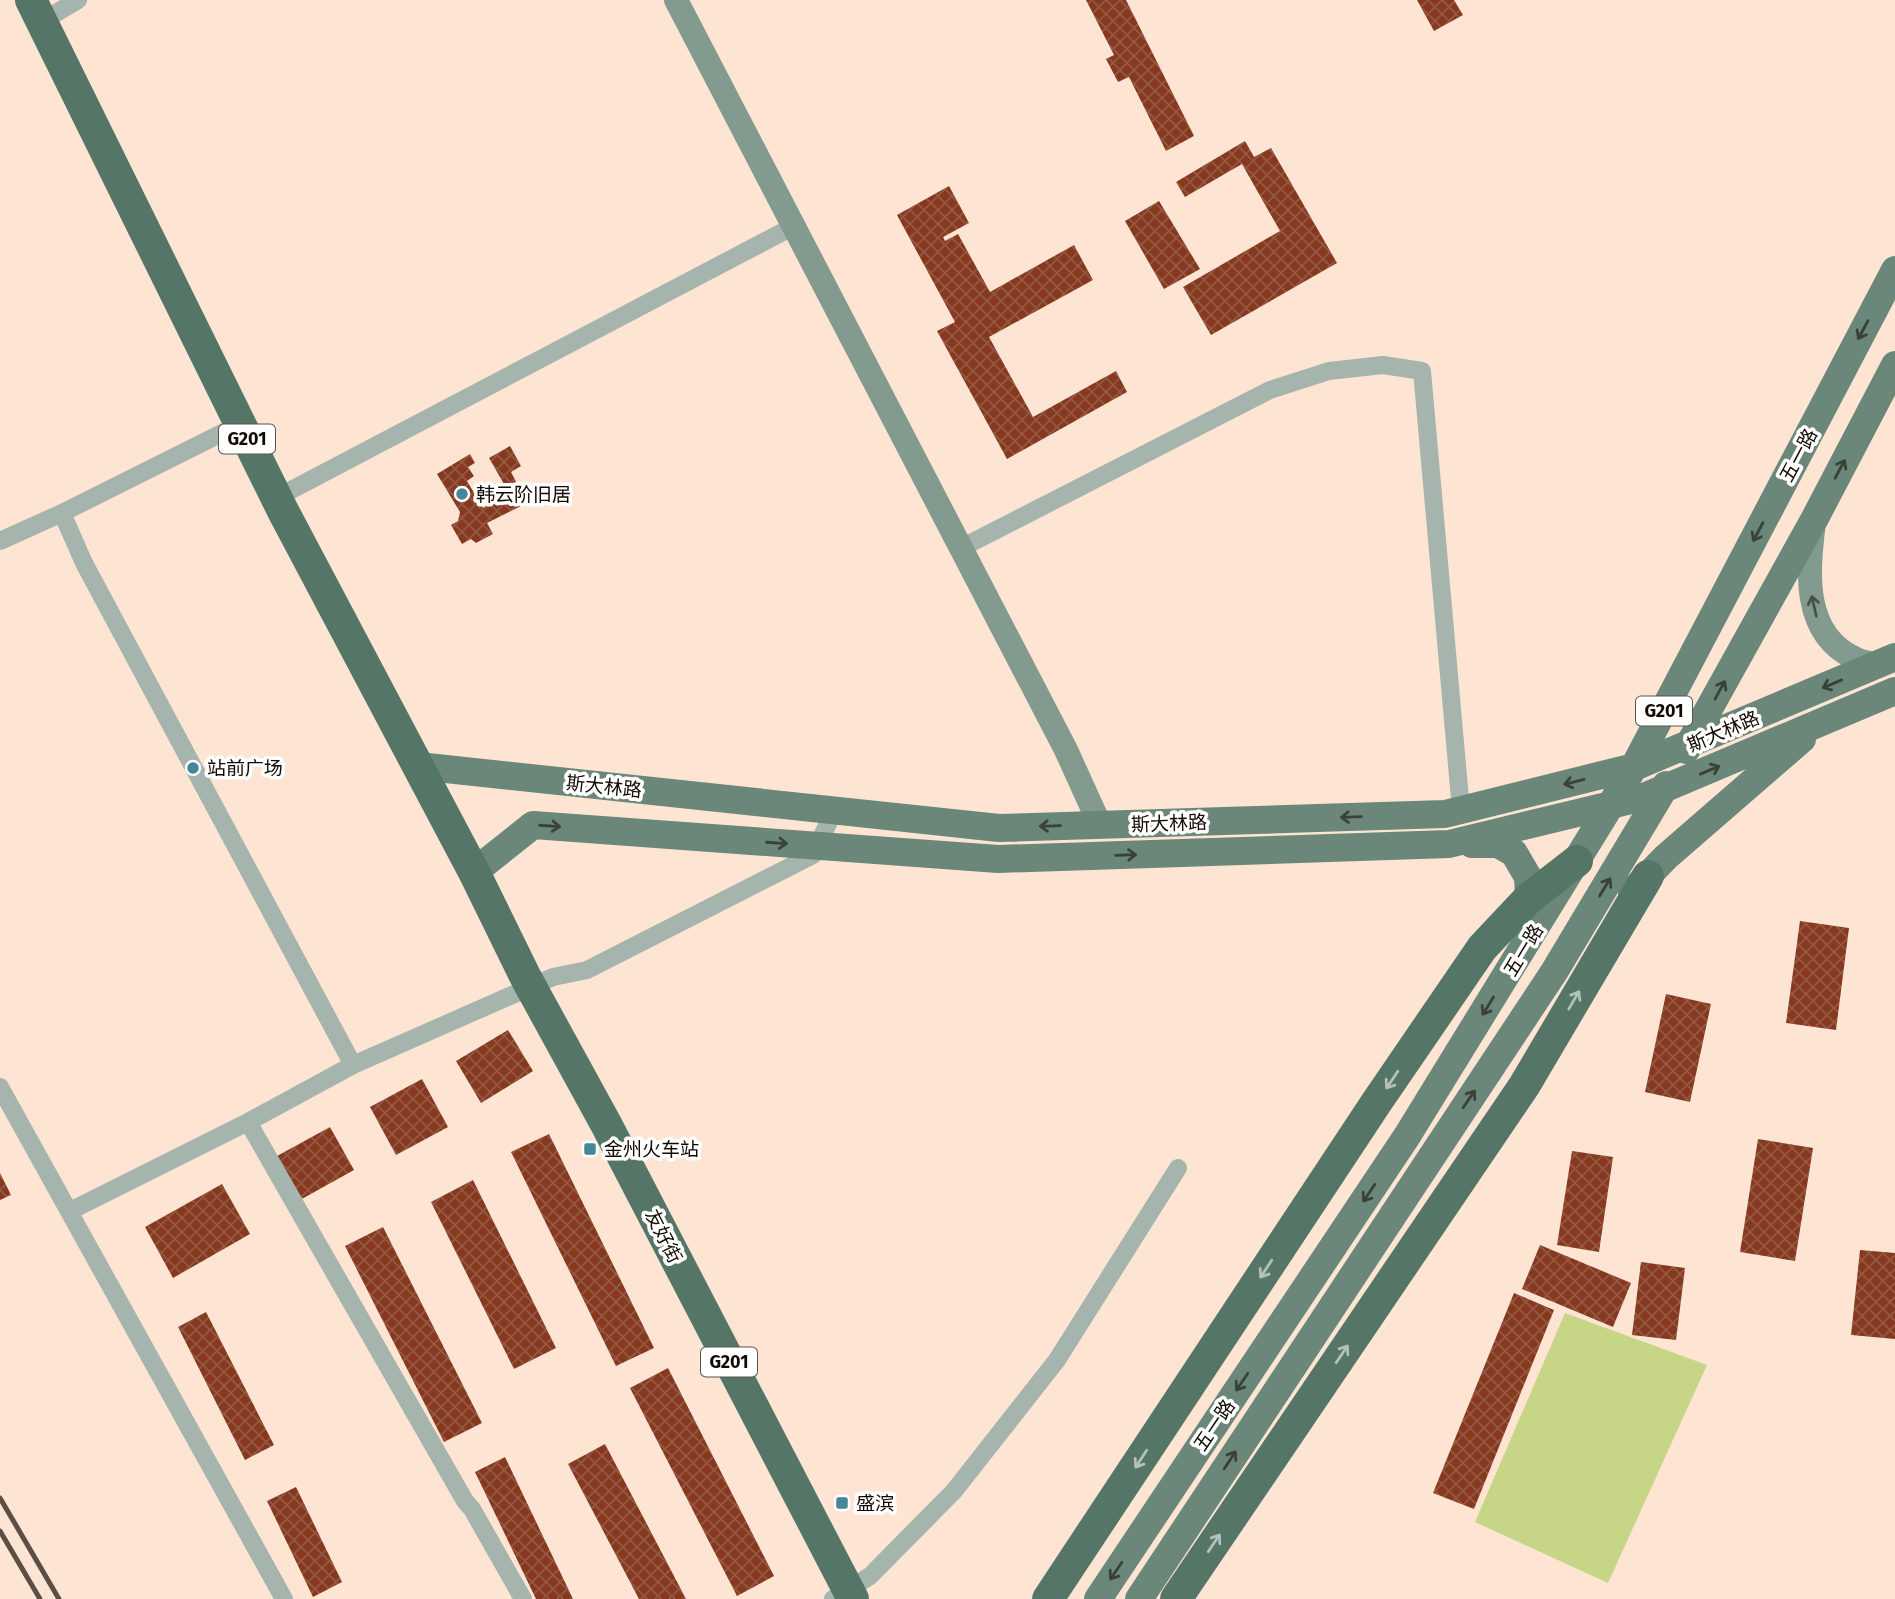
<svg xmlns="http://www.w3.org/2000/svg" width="1895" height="1599" viewBox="0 0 1895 1599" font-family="'Fira Sans','Noto Sans SC',sans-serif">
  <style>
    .pitch { fill: #c7d587 }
    .building { fill: url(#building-cross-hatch) }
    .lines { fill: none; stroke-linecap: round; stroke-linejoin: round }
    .street { stroke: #a5b4ac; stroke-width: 18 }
    .secondary { stroke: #839a8e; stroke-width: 24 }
    .primary { stroke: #6a8779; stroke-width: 28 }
    .highway { stroke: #557666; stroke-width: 32 }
    .rail { stroke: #5c4e44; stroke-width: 5 }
    .oneway { stroke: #3a4238 }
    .oneway2 { stroke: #4a5248 }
    .oneway3 { stroke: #b2c1ba }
    .poi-dot { fill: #458698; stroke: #fff; stroke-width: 2.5 }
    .labels { text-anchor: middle; stroke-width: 7; stroke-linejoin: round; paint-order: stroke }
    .shield { fill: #fff; stroke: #59534f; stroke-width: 2 }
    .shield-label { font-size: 18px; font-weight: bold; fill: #120903 }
    .street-label { font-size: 19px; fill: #120903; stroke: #fff }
    .poi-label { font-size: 19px; fill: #120903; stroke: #fff; text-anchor: start }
  </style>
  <defs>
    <pattern id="building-cross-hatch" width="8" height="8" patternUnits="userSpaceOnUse" patternTransform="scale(1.75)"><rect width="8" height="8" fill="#87391f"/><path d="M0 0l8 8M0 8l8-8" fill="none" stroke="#935844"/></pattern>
  </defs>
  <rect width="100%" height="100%" fill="#fee5d3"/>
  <path class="pitch" d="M 1565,1313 L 1707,1365 L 1608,1583 L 1475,1522 Z"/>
  <path class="building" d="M 1086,0 L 1126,0 L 1194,136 L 1166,151 L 1129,77 L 1118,82 L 1106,59 L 1114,55 Z
    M 1417,0 L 1454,0 L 1463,15 L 1434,31 Z
    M 1245,141 L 1254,157 L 1271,148 L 1337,263 L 1211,335 L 1183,287 L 1280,231 L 1242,164 L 1185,197 L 1176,182 Z
    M 949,186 L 969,223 L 943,237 L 945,241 L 958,234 L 990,292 L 1074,245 L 1093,280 L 989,337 L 1033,417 L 1116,371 L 1127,392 L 1007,459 L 937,331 L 955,322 L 897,215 Z
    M 1159,201 L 1200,269 L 1164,289 L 1125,221 Z
    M 510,446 L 521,466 L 511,472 L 527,503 L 487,523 L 493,534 L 476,543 L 471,539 L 462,544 L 451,525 L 458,521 L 460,512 L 437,474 L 470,454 L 475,463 L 468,467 L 474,476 L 467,481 L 483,508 L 500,498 L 495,489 L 504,484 L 489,458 Z
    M 1800,921 L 1849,928 L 1836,1030 L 1786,1023 Z
    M 1666,994 L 1711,1004 L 1690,1102 L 1645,1092 Z
    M 508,1030 L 533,1071 L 481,1103 L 456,1061 Z
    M 422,1079 L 448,1127 L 396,1155 L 370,1107 Z
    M 330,1127 L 354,1170 L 300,1200 L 277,1156 Z
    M 549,1134 L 654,1348 L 616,1366 L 511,1152 Z
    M 1758,1139 L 1813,1148 L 1795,1261 L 1740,1252 Z
    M 1572,1151 L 1613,1157 L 1599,1252 L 1557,1245 Z
    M 0,1173 L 11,1195 L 0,1200 Z
    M 473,1180 L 556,1348 L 514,1369 L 431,1202 Z
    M 222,1184 L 250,1234 L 173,1278 L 145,1227 Z
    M 383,1227 L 482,1423 L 444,1442 L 345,1246 Z
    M 1540,1245 L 1631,1283 L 1613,1327 L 1522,1289 Z
    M 1860,1250 L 1895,1253 L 1895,1339 L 1851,1335 Z
    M 1641,1262 L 1685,1268 L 1676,1340 L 1632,1335 Z
    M 1514,1293 L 1554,1310 L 1474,1509 L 1433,1493 Z
    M 206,1312 L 274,1445 L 245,1460 L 178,1327 Z
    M 668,1368 L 774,1576 L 737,1596 L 630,1388 Z
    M 605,1444 L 686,1599 L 639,1599 L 568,1464 Z
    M 505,1457 L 573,1599 L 536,1599 L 475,1472 Z
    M 296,1487 L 342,1582 L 313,1597 L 267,1501 Z"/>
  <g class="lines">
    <path class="street" d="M 41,22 L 78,0
      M 276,498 L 794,226
      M 62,513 L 84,563 L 353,1065
      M 0,541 L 62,513 L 240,424
      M 961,548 L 1270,390 L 1329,371 L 1383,365 L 1422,371 L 1461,810
      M 0,1087 L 284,1599
      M 248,1122 L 465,1501 L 472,1509 L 523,1599
      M 70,1211 L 248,1122 L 353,1065 L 553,977 L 587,970 L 813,855 L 834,811
      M 833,1599 L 870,1576 L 954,1491 L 1057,1360 L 1178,1168"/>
    <path class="secondary" d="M 676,0 L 1066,750 L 1100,825
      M 1814,522 C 1808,571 1801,634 1856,659 C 1862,662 1870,663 1877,665"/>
    <path class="primary" d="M 1686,750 L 1815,518 L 1895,365
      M 418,766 L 999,828 L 1445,814 L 1634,767 L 1895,657
      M 1472,844 L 1498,844 L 1514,853 L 1528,877 L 1530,915
      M 474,872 L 533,825 L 998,859 L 1449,844 L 1644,797 L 1895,691
      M 1632,892 L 1666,857 L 1802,739
      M 1098,1599 L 1407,1136 L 1634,767 L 1895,270
      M 1139,1599 L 1554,972 L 1666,785"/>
    <path class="highway" d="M 31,0 L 283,511 L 474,872 L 526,978 L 606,1124 L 853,1599
      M 1048,1599 L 1376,1103 L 1482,948 L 1529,898 L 1577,861
      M 1176,1599 L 1524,1086 L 1648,876"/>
    <path class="rail" d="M 0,1498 L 59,1599
      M 0,1531 L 40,1599"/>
  </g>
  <defs><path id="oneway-shaft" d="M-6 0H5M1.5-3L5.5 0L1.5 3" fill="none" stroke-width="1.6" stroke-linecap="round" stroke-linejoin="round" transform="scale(1.75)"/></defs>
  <g class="oneway">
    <use href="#oneway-shaft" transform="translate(1863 330) rotate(118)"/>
    <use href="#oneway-shaft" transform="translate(1840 469) rotate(-62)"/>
    <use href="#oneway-shaft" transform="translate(1758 532) rotate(118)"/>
    <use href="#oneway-shaft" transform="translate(1832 684) rotate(157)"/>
    <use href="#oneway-shaft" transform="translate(1720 690) rotate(-61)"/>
    <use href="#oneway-shaft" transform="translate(1710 770) rotate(-23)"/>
    <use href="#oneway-shaft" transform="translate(1574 782) rotate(166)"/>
    <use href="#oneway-shaft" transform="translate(1351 817) rotate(178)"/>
    <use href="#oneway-shaft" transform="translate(550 826) rotate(4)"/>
    <use href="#oneway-shaft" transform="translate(1050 826) rotate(178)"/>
    <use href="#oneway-shaft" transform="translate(777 843) rotate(4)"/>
    <use href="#oneway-shaft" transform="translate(1126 855) rotate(-2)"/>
    <use href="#oneway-shaft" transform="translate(1605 887) rotate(-59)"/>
    <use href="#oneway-shaft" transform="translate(1488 1006) rotate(122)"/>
    <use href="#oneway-shaft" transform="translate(1469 1099) rotate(-56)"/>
    <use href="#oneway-shaft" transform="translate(1369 1193) rotate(124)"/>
    <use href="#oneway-shaft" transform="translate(1242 1382) rotate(124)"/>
    <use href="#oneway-shaft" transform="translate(1230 1460) rotate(-57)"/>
    <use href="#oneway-shaft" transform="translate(1116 1571) rotate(124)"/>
  </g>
  <use class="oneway2" href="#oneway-shaft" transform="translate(1814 606) rotate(-103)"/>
  <g class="oneway3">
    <use href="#oneway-shaft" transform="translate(1574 1000) rotate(-60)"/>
    <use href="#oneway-shaft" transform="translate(1392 1080) rotate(124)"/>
    <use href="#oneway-shaft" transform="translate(1266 1269) rotate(123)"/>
    <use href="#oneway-shaft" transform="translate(1342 1354) rotate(-56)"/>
    <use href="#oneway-shaft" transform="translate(1141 1459) rotate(123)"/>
    <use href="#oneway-shaft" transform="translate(1214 1543) rotate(-56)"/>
  </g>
  <g class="poi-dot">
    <circle cx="462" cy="494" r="7"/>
    <circle cx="193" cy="768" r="7"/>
    <rect x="583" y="1142" width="14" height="14" rx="3.5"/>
    <rect x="835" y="1496" width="14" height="14" rx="3.5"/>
  </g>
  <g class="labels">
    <g class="shield">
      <rect x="219" y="424.5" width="56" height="29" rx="5"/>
      <rect x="1636" y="696.5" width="56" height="29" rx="5"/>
      <rect x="701" y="1347.5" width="56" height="29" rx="5"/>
    </g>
    <g class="shield-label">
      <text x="247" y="445">G201</text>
      <text x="1664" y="717">G201</text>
      <text x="729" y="1368">G201</text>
    </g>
    <g class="street-label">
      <text transform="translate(1798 455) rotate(-62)" y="7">五一路</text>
      <text transform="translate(1723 731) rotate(-23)" y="7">斯大林路</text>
      <text transform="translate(604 786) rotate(6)" y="7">斯大林路</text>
      <text transform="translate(1169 823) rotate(-2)" y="7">斯大林路</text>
      <text transform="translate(1523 950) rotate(-59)" y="7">五一路</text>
      <text transform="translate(664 1236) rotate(63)" y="7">友好街</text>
      <text transform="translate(1214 1425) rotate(-56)" y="7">五一路</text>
    </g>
    <g class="poi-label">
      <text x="476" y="501">韩云阶旧居</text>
      <text x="207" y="775">站前广场</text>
      <text x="604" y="1156">金州火车站</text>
      <text x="856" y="1510">盛滨</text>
    </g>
  </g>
</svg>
